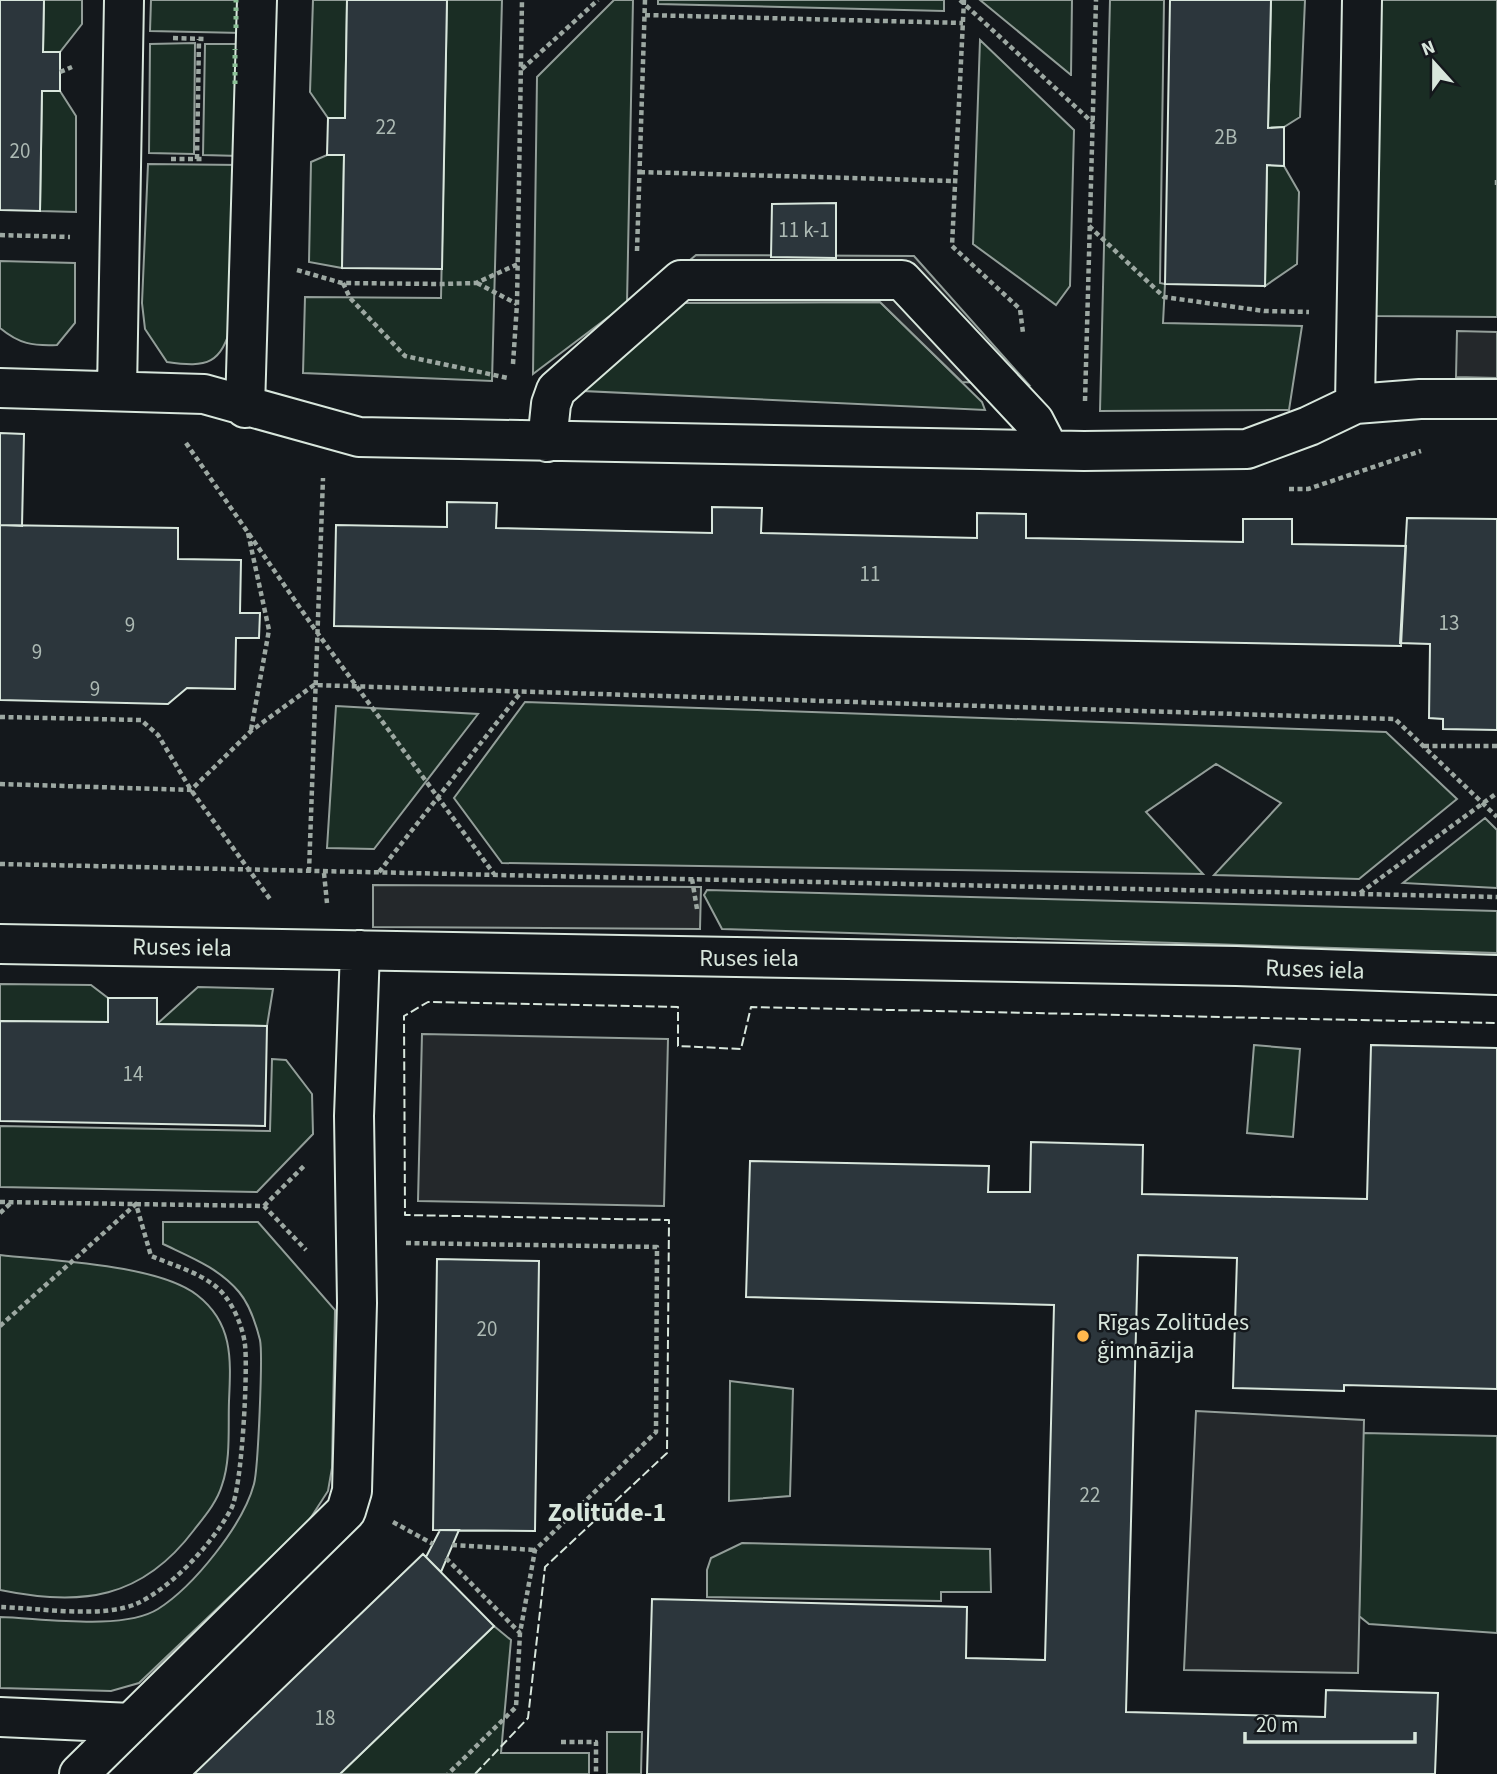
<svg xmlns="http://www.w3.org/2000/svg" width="1497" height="1774" viewBox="0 0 1497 1774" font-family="'Source Sans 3',sans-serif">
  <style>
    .green { fill: #1a2d24; stroke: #939e99; stroke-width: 2 }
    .parking { fill: #24282b; stroke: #939e99; stroke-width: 2 }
    .building { fill: #2c363c; stroke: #d8e6dc; stroke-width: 2 }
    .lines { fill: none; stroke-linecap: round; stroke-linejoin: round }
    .street-casing { stroke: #d8e6dc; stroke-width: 42 }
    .path { stroke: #9da8a2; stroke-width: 4.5; stroke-dasharray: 5 3.5; stroke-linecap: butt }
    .street { stroke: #14181c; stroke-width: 38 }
    .hedge { stroke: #8ac095; stroke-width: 5; stroke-dasharray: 3.5 5; stroke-linecap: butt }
    .fence { stroke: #d8e6dc; stroke-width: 2; stroke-dasharray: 9 3.5; stroke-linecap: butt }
    .poi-dot { fill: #ffb74d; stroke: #14181c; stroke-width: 2.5 }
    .labels { text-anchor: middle; stroke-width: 5; stroke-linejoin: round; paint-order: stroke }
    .number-label { font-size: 21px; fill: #adbab4 }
    .street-label { font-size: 24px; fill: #d8e6dc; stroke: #14181c }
    .poi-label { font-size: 24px; fill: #d8e6dc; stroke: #14181c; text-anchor: start }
    .neighbourhood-label { font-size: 26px; font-weight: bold; fill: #d8e6dc; stroke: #14181c }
  </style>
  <rect width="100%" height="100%" fill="#14181c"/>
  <path class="green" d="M 44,0 L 82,0 L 82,24 L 60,52 L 43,52 Z
    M 151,0 L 243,0 L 242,33 L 150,31 Z
    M 313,0 L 347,0 L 345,118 L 328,118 L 310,92 Z
    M 447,0 L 502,0 L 492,381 L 303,373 L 305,297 L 441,298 Z
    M 614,0 L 633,0 L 627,303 L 533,374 L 537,77 Z
    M 658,0 L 944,0 L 944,11 L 658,4 Z
    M 980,0 L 1072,0 L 1071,76 L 1071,75 Z
    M 1110,0 L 1164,0 L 1160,283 L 1165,284 L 1163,323 L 1302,326 L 1289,410 L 1100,411 Z
    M 1271,0 L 1305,0 L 1300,117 L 1284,127 L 1268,128 Z
    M 1381,0 L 1497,0 L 1497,317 L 1375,316 Z
    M 980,40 L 1074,130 L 1070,286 L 1056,305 L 973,244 Z
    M 195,43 L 194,154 L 149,153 L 150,44 Z
    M 205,44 L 242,44 L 240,156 L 203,155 Z
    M 42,91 L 60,91 L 76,116 L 76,212 L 40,211 Z
    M 327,155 L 344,155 L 342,268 L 309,262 L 311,162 Z
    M 148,164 L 240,165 L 232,323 C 221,364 208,368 167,362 L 145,329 L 142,303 Z
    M 1267,165 L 1284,166 L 1299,192 L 1297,264 L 1265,286 Z
    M 0,261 L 75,263 L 75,323 L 57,345 C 33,346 19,344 0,328 Z
    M 880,302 L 982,402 L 985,410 L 584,391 L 682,303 Z
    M 525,702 L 1386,732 L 1457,799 L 1359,879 L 1214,875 L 1281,803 L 1216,764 L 1146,812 L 1203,874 L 502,863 L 454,798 Z
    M 336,706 L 478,714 L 374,849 L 327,848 Z
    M 1485,818 L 1497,830 L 1497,888 L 1403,883 Z
    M 707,890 L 1497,911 L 1497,953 L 722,929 L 704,895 Z
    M 0,984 L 91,985 L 108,998 L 108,1022 L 0,1021 Z
    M 198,987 L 273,989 L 267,1026 L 157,1024 Z
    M 1254,1045 L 1300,1049 L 1293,1137 L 1247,1133 Z
    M 272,1059 L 286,1060 L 312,1094 L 313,1134 L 257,1192 L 0,1187 L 0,1126 L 270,1131 Z
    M 163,1222 L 258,1222 L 335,1310 L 332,1468 L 328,1491 L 308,1522 L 139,1683 L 111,1691 L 0,1688 L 0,1617 C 41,1618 123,1631 158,1609 C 194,1586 243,1525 254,1484 C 258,1469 263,1355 260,1340 C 256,1324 250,1305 239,1292 C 219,1268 190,1257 163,1244 Z
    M 0,1255 C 51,1261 157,1264 197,1295 C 233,1323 231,1358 229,1401 C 228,1428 231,1459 222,1485 C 217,1502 205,1516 194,1530 C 142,1599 82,1607 0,1590 Z
    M 730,1381 L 793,1389 L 790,1496 L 729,1501 Z
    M 1363,1433 L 1497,1436 L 1497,1633 L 1369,1624 L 1359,1616 Z
    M 742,1543 L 990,1549 L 991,1592 L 941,1592 L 941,1601 L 707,1597 L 707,1570 L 711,1558 Z
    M 494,1626 L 511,1640 L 501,1753 L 589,1753 L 589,1774 L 340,1774 Z
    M 607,1732 L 642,1732 L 641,1774 L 607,1774 Z"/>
  <path class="parking" d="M 696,255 L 914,256 L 1029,385 L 962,382 L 880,302 L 682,303 L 555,374 Z
    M 1457,331 L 1497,332 L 1497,378 L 1456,377 Z
    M 373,885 L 701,887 L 700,929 L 373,927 Z
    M 422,1034 L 668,1039 L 664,1206 L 418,1201 Z
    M 1196,1411 L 1364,1420 L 1358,1673 L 1184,1670 Z"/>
  <path class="building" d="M 0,0 L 44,0 L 43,52 L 60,52 L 60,91 L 42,91 L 40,211 L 0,210 Z
    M 347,0 L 447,0 L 442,269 L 342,268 L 344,155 L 327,155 L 328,118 L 345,118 Z
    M 1170,0 L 1271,0 L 1268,128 L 1284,127 L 1284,166 L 1267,165 L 1265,286 L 1165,284 Z
    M 836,203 L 836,258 L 771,257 L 772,204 Z
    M 0,433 L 24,434 L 22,526 L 0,525 Z
    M 447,502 L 497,503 L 496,528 L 712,533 L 712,507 L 762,508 L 761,533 L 977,538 L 977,513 L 1026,514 L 1026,538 L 1243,542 L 1243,519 L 1292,519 L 1292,544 L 1406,546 L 1401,646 L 334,626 L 336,525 L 447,527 Z
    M 1407,518 L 1497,519 L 1497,730 L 1443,729 L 1443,719 L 1429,718 L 1430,644 L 1400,643 Z
    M 0,525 L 178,528 L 178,559 L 241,560 L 240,613 L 260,613 L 259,638 L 236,638 L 235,689 L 187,688 L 168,704 L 0,700 Z
    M 108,998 L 157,998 L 157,1024 L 267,1026 L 265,1126 L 0,1121 L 0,1021 L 108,1022 Z
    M 1371,1045 L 1497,1048 L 1497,1389 L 1344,1385 L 1344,1391 L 1233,1388 L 1237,1258 L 1138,1255 L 1126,1712 L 1325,1717 L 1326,1690 L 1438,1693 L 1435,1774 L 647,1774 L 652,1599 L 967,1607 L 966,1658 L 1045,1660 L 1054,1305 L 746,1297 L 750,1161 L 989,1166 L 988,1192 L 1030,1192 L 1031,1142 L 1143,1145 L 1142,1194 L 1367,1199 Z
    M 437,1259 L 539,1261 L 535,1531 L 433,1530 Z
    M 440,1530 L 459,1530 L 441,1572 L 426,1557 Z
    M 423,1554 L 494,1626 L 340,1774 L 194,1774 Z"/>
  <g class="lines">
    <defs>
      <path id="street" d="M 0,388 L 204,394 L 359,437 L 1084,451 L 1247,449 L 1309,426 L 1355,404 L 1420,399 L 1497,399
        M 117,390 L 124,0
        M 1355,404 L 1362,0
        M 245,408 L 257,0
        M 547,442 L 551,404 L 556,390 L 681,280 L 902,280 L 1034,421 L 1049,450
        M 0,944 L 1236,966 L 1497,975
        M 0,1717 L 131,1723
        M 79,1774 L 346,1511 L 352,1491 L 357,1303 L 354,1116 L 360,950"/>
    </defs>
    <use href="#street" class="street-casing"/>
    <path class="path" d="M 960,0 L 1093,123
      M 964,0 L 952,246 L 1020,309 L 1023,333
      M 645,15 L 963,23
      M 173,38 L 206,39
      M 522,69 L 598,0
      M 60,72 L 72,67
      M 171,159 L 204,159
      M 197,159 L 199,39
      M 640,172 L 955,181
      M 1497,180 L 1497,187
      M 1089,226 L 1164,297 L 1264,311 L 1309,312
      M 0,235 L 70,237
      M 637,251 L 645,0
      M 297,270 L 342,283 L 442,284 L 476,283 L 518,264
      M 343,283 L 350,298 L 405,356 L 508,378
      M 477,283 L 517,304
      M 513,364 L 517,304 L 522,0
      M 1085,401 L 1096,0
      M 186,443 L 316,631 L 494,874
      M 1289,489 L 1308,489 L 1421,451
      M 248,533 L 269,630 L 251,730
      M 0,717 L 141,720 L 158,735 L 191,790 L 270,899
      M 1424,746 L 1497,746
      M 0,784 L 191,790 L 251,731 L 314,685 L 1395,719 L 1497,817
      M 0,864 L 1497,897
      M 309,872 L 323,478
      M 379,872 L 521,692
      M 324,873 L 327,903
      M 692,879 L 697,909
      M 1360,893 L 1497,793
      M 0,1202 L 264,1206 L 306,1250
      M 264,1206 L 305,1165
      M 0,1213 L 12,1202
      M 406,1243 L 657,1247 L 656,1432 L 535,1550 L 520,1633 L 516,1707 L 448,1774
      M 0,1326 L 136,1204 L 151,1256 C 175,1266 209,1275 225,1296 C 235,1309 243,1328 245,1345 C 248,1370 242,1490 231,1509 C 213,1543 172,1587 138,1603 C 104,1619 38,1608 0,1607
      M 393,1522 L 433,1544
      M 452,1545 L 535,1550
      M 446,1558 L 520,1633
      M 561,1742 L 596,1742 L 596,1774"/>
    <use href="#street" class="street"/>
    <path class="hedge" d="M 236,28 L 236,0
      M 235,84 L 235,49"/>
    <path class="fence" d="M 475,1774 L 528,1718 L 545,1567 L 667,1453 L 669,1220 L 405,1215 L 404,1016 L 428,1002 L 678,1007 L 678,1046 L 741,1049 L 751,1007 L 1497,1023"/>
  </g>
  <circle class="poi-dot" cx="1083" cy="1336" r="7"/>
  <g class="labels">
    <g class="number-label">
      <text x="386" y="134">22</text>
      <text x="1226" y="144">2B</text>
      <text x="20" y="158">20</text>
      <text x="804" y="237">11 k-1</text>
      <text x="870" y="581">11</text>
      <text x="1449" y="630">13</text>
      <text x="130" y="632">9</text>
      <text x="37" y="659">9</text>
      <text x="95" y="696">9</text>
      <text x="133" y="1081">14</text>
      <text x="487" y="1336">20</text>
      <text x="1090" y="1502">22</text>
      <text x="325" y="1725">18</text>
    </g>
    <g class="street-label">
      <text transform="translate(182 947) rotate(1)" y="8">Ruses iela</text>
      <text x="749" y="966">Ruses iela</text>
      <text transform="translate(1315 969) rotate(2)" y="8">Ruses iela</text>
    </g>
    <g class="poi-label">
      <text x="1097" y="1330">Rīgas Zolitūdes<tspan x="1097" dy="28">ģimnāzija</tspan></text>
    </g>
    <g class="neighbourhood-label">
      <text x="607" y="1521">Zolitūde-1</text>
    </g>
  </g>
  <g transform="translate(1434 63) rotate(339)" stroke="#14181c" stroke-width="5" paint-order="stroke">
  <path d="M0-5L12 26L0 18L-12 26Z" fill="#d8e6dc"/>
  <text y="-10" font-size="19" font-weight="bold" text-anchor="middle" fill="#d8e6dc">N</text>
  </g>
  <path d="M1245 1732v10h170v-10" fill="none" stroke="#d8e6dc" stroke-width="3.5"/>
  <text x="1256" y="1732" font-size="21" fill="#d8e6dc" stroke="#14181c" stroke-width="5" paint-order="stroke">20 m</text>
</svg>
